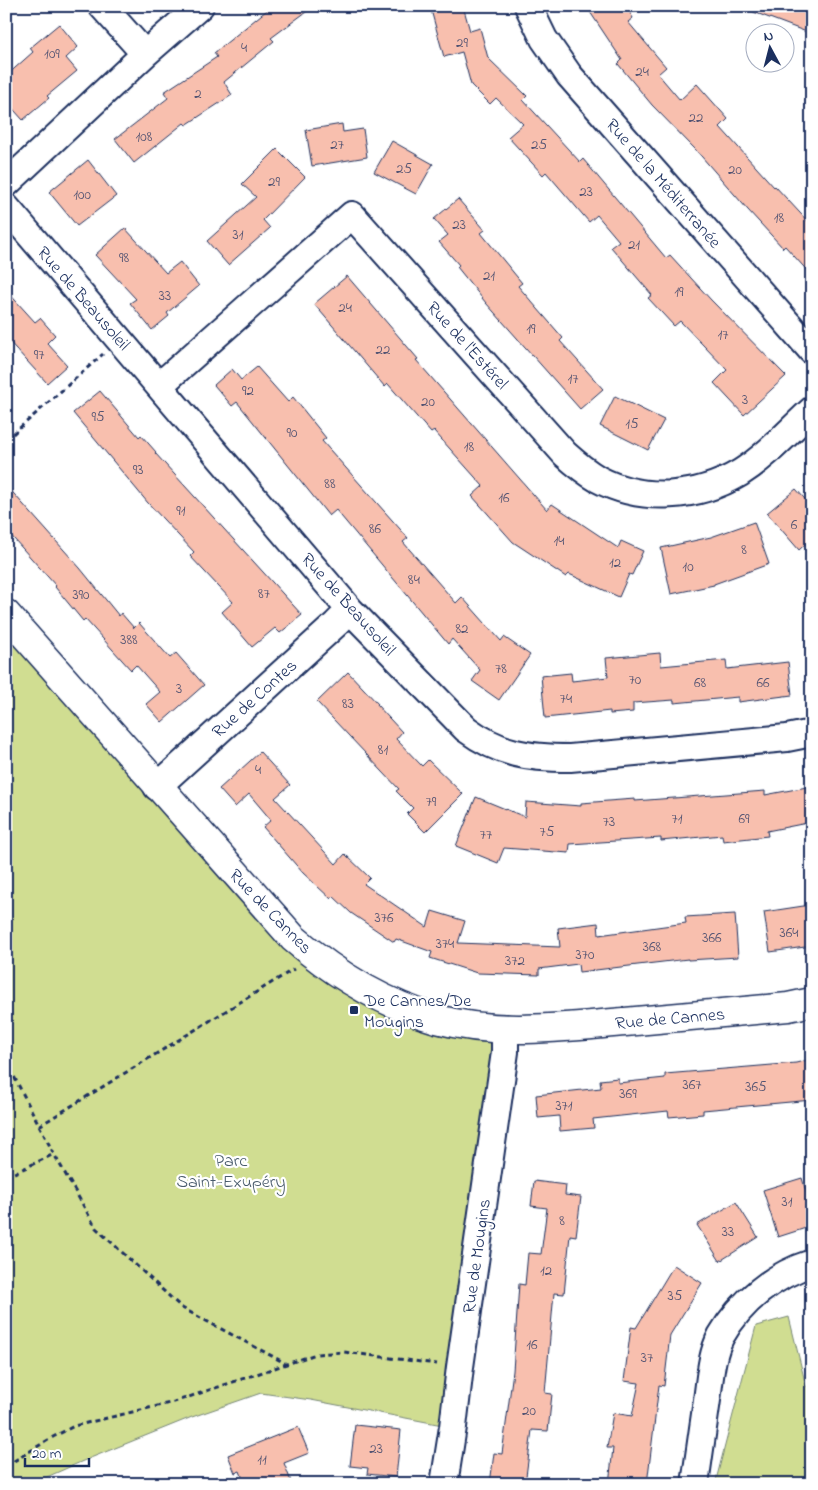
<svg xmlns="http://www.w3.org/2000/svg" width="818" height="1490" viewBox="0 0 818 1490" font-family="'Indie Flower',sans-serif">
  <style>
    .green { fill: #d0dd91; stroke: #768678 }
    .building { fill: #f8bfae; stroke: #1b2f5e }
    .lines { fill: none; stroke-linecap: round; stroke-linejoin: round }
    .street-casing { stroke: #1b2f5e; stroke-width: 30 }
    .secondary-casing { stroke: #1b2f5e; stroke-width: 31 }
    .path { stroke: #1b2f5e; stroke-width: 3; stroke-dasharray: 5 4; stroke-linecap: butt }
    .street { stroke: #fff; stroke-width: 26 }
    .secondary { stroke: #fff; stroke-width: 28 }
    .poi-dot { fill: #1b2f5e; stroke: #fff; stroke-width: 2 }
    .labels { text-anchor: middle; stroke-width: 4.5; stroke-linejoin: round; paint-order: stroke }
    .number-label { font-size: 15px; fill: #525372 }
    .street-label { font-size: 18px; fill: #1b2f5e; stroke: #fff }
    .poi-label { font-size: 18px; fill: #1b2f5e; stroke: #fff; text-anchor: start }
    .park-label { font-size: 18px; fill: #485a6b; stroke: #fff }
  </style>
  <rect width="100%" height="100%" fill="#fff"/>
  <filter id="ink" filterUnits="userSpaceOnUse"><feTurbulence type="fractalNoise" baseFrequency=".02" numOctaves="2"/><feDisplacementMap in="SourceGraphic" scale="10" xChannelSelector="R" yChannelSelector="G"/><feConvolveMatrix kernelMatrix="1 2 1 2 8 2 1 2 1" color-interpolation-filters="sRGB"/></filter>
  <g filter="url(#ink)">
    <path class="green" d="M 6,614 L 337,972 L 505,1028 L 453,1427 L 311,1400 L 261,1393 L 192,1417 L 83,1461 L 31,1484 L 6,1484 Z
      M 789,1317 L 806,1386 L 812,1390 L 812,1484 L 715,1484 L 756,1326 Z"/>
    <path class="building" d="M 272,6 L 314,6 L 271,38 L 274,41 L 224,82 L 232,95 L 186,125 L 184,123 L 134,163 L 115,139 L 168,98 L 164,92 L 217,57 L 214,53 Z
      M 444,6 L 463,6 L 470,31 L 480,28 L 488,58 L 527,96 L 523,100 L 580,162 L 583,159 L 666,258 L 670,255 L 711,300 L 786,376 L 744,415 L 714,383 L 727,370 L 680,321 L 674,326 L 648,298 L 652,295 L 611,247 L 619,241 L 597,215 L 589,222 L 546,172 L 543,175 L 508,137 L 523,124 L 496,98 L 490,104 L 471,85 L 462,52 L 444,57 L 431,10 Z
      M 586,6 L 626,6 L 633,18 L 628,22 L 666,67 L 658,74 L 680,100 L 697,84 L 728,119 L 720,127 L 774,187 L 775,186 L 812,226 L 812,276 L 785,246 L 783,248 L 748,210 L 695,149 L 652,105 L 618,64 L 622,60 Z
      M 743,6 L 812,6 L 812,34 L 743,8 Z
      M 59,24 L 78,47 L 66,58 L 77,71 L 47,96 L 49,98 L 23,120 L 6,101 L 6,76 L 33,52 L 30,48 Z
      M 342,124 L 343,132 L 363,129 L 367,157 L 312,166 L 306,130 Z
      M 392,141 L 433,164 L 416,194 L 374,172 Z
      M 277,149 L 305,177 L 263,220 L 270,228 L 228,265 L 207,241 L 256,197 L 242,184 Z
      M 88,160 L 116,196 L 77,226 L 49,192 Z
      M 458,199 L 485,230 L 481,233 L 522,283 L 518,286 L 563,338 L 560,341 L 603,389 L 580,409 L 486,303 L 457,267 L 459,265 L 439,242 L 448,235 L 434,219 Z
      M 125,228 L 166,273 L 180,262 L 199,286 L 167,313 L 169,316 L 152,330 L 130,303 L 136,299 L 95,255 Z
      M 347,276 L 418,359 L 416,360 L 547,510 L 552,504 L 618,548 L 621,541 L 643,551 L 632,575 L 629,574 L 619,597 L 569,574 L 566,577 L 513,542 L 472,496 L 483,486 L 434,431 L 431,433 L 388,384 L 385,387 L 314,304 Z
      M 6,290 L 35,322 L 40,318 L 55,335 L 47,343 L 67,365 L 47,383 L 6,338 Z
      M 257,367 L 288,402 L 293,397 L 326,438 L 322,441 L 408,538 L 403,542 L 456,603 L 462,597 L 501,641 L 504,637 L 530,655 L 499,700 L 472,681 L 480,670 L 452,639 L 448,644 L 336,510 L 329,516 L 237,402 L 232,406 L 214,385 L 232,369 L 241,380 Z
      M 100,391 L 139,437 L 141,435 L 156,452 L 155,453 L 302,615 L 280,633 L 275,628 L 252,647 L 222,612 L 233,602 L 190,556 L 194,552 L 148,503 L 73,413 Z
      M 615,396 L 664,420 L 648,450 L 600,426 Z
      M 6,485 L 80,568 L 119,616 L 121,613 L 134,628 L 139,623 L 170,658 L 176,653 L 204,685 L 162,722 L 146,704 L 160,692 L 136,665 L 131,670 L 85,619 L 83,621 L 55,587 L 56,586 L 6,530 Z
      M 796,489 L 812,507 L 812,538 L 799,550 L 767,513 Z
      M 754,522 L 769,564 L 714,584 L 714,585 L 671,594 L 661,548 L 711,537 Z
      M 660,653 L 661,666 L 726,660 L 727,669 L 788,662 L 792,695 L 738,702 L 738,697 L 674,703 L 674,700 L 633,703 L 633,712 L 610,714 L 610,711 L 545,718 L 541,676 L 571,673 L 572,681 L 608,677 L 606,658 Z
      M 348,672 L 378,704 L 377,705 L 402,732 L 396,739 L 422,766 L 428,760 L 463,794 L 425,832 L 407,814 L 413,808 L 396,791 L 399,789 L 317,702 Z
      M 260,752 L 290,785 L 275,798 L 336,864 L 345,854 L 370,878 L 364,884 L 427,927 L 432,911 L 465,921 L 458,943 L 560,947 L 558,928 L 598,923 L 599,935 L 686,923 L 685,917 L 735,914 L 738,957 L 688,960 L 688,959 L 579,972 L 578,964 L 539,969 L 539,975 L 477,973 L 430,958 L 432,952 L 396,939 L 394,942 L 351,913 L 333,896 L 331,899 L 303,873 L 263,827 L 271,820 L 249,794 L 235,807 L 219,789 Z
      M 812,786 L 812,822 L 767,831 L 768,836 L 723,841 L 722,835 L 661,841 L 661,838 L 570,844 L 569,853 L 504,848 L 498,863 L 456,846 L 476,797 L 525,817 L 526,802 L 581,806 L 581,803 L 635,799 L 635,801 L 765,791 L 765,795 Z
      M 810,905 L 812,946 L 770,952 L 764,912 Z
      M 812,1059 L 812,1100 L 703,1110 L 703,1114 L 669,1117 L 668,1111 L 593,1119 L 594,1128 L 560,1131 L 559,1116 L 538,1118 L 536,1095 L 601,1088 L 600,1080 L 618,1078 L 618,1083 L 665,1078 L 665,1074 L 796,1063 Z
      M 802,1178 L 812,1211 L 812,1226 L 778,1237 L 763,1190 Z
      M 534,1181 L 566,1185 L 565,1195 L 581,1197 L 576,1236 L 570,1235 L 564,1294 L 554,1293 L 545,1393 L 552,1394 L 548,1431 L 532,1430 L 525,1484 L 490,1484 L 494,1453 L 502,1454 L 513,1371 L 519,1284 L 525,1285 L 528,1253 L 541,1254 L 547,1208 L 531,1206 Z
      M 736,1202 L 758,1237 L 720,1261 L 697,1225 Z
      M 674,1265 L 702,1283 L 670,1335 L 664,1386 L 659,1385 L 647,1484 L 609,1484 L 613,1448 L 607,1448 L 613,1413 L 632,1416 L 639,1383 L 624,1381 L 631,1327 L 636,1328 Z
      M 355,1425 L 401,1430 L 396,1477 L 367,1474 L 368,1468 L 350,1466 Z
      M 298,1427 L 309,1453 L 284,1463 L 292,1484 L 245,1484 L 240,1471 L 235,1473 L 228,1455 Z"/>
    <g class="lines">
      <defs>
        <path id="street" d="M 102,6 L 145,54
          M 528,6 L 544,39 L 569,75 L 812,351
          M 6,184 L 145,54 L 200,6
          M 6,207 L 350,610 L 466,729 C 500,754 528,758 570,758 L 787,738 L 812,733
          M 160,385 L 352,215 L 565,454 C 575,463 586,472 598,479 C 643,503 698,498 740,473 C 767,456 789,431 812,410
          M 157,787 L 336,624 L 350,610
          M 444,1484 L 453,1427 L 460,1367 L 505,1052 L 505,1028
          M 695,1484 C 699,1456 703,1428 707,1400 C 710,1379 711,1355 721,1336 C 741,1301 774,1275 812,1263"/>
        <path id="secondary" d="M 6,614 L 293,938 C 335,974 384,1004 437,1019 C 498,1036 564,1027 625,1022 C 679,1017 733,1012 788,1007 L 812,1002"/>
      </defs>
      <use href="#street" class="street-casing"/>
      <use href="#secondary" class="secondary-casing"/>
      <path class="path" d="M 6,440 L 103,354
        M 6,1061 L 54,1154 L 96,1228 L 182,1308 L 285,1363
        M 39,1126 L 294,969
        M 6,1177 L 54,1154
        M 6,1466 L 53,1437 L 74,1426 L 174,1402 L 316,1354 L 344,1352 L 437,1364"/>
      <use href="#street" class="street"/>
      <use href="#secondary" class="secondary"/>
    </g>
  </g>
  <rect class="poi-dot" x="349" y="1005" width="10" height="10" rx="2.5"/>
  <g class="labels">
    <g class="number-label">
      <text x="462" y="47">29</text>
      <text x="244" y="52">4</text>
      <text x="52" y="58">109</text>
      <text x="642" y="76">24</text>
      <text x="198" y="98">2</text>
      <text x="696" y="122">22</text>
      <text x="144" y="141">108</text>
      <text x="337" y="149">27</text>
      <text x="539" y="149">25</text>
      <text x="404" y="173">25</text>
      <text x="735" y="174">20</text>
      <text x="274" y="186">29</text>
      <text x="586" y="196">23</text>
      <text x="82" y="199">100</text>
      <text x="779" y="222">18</text>
      <text x="459" y="229">23</text>
      <text x="238" y="239">31</text>
      <text x="634" y="249">21</text>
      <text x="124" y="262">98</text>
      <text x="489" y="280">21</text>
      <text x="679" y="296">19</text>
      <text x="165" y="300">33</text>
      <text x="345" y="312">24</text>
      <text x="531" y="333">19</text>
      <text x="723" y="339">17</text>
      <text x="383" y="354">22</text>
      <text x="39" y="359">97</text>
      <text x="573" y="383">17</text>
      <text x="248" y="395">92</text>
      <text x="745" y="404">3</text>
      <text x="428" y="406">20</text>
      <text x="98" y="421">95</text>
      <text x="632" y="428">15</text>
      <text x="292" y="437">90</text>
      <text x="469" y="451">18</text>
      <text x="138" y="474">93</text>
      <text x="330" y="488">88</text>
      <text x="504" y="502">16</text>
      <text x="181" y="515">91</text>
      <text x="794" y="529">6</text>
      <text x="375" y="533">86</text>
      <text x="559" y="545">14</text>
      <text x="744" y="554">8</text>
      <text x="615" y="567">12</text>
      <text x="688" y="571">10</text>
      <text x="414" y="584">84</text>
      <text x="264" y="598">87</text>
      <text x="81" y="599">390</text>
      <text x="462" y="633">82</text>
      <text x="129" y="644">388</text>
      <text x="501" y="673">78</text>
      <text x="635" y="684">70</text>
      <text x="700" y="687">68</text>
      <text x="763" y="687">66</text>
      <text x="179" y="693">3</text>
      <text x="566" y="703">74</text>
      <text x="348" y="708">83</text>
      <text x="383" y="754">81</text>
      <text x="258" y="774">4</text>
      <text x="431" y="806">79</text>
      <text x="677" y="823">71</text>
      <text x="744" y="823">69</text>
      <text x="609" y="826">73</text>
      <text x="547" y="836">75</text>
      <text x="486" y="839">77</text>
      <text x="384" y="922">376</text>
      <text x="789" y="937">364</text>
      <text x="712" y="942">366</text>
      <text x="445" y="948">374</text>
      <text x="652" y="951">368</text>
      <text x="585" y="959">370</text>
      <text x="515" y="965">372</text>
      <text x="692" y="1089">367</text>
      <text x="756" y="1091">365</text>
      <text x="628" y="1098">369</text>
      <text x="564" y="1110">371</text>
      <text x="787" y="1206">31</text>
      <text x="562" y="1225">8</text>
      <text x="728" y="1236">33</text>
      <text x="546" y="1275">12</text>
      <text x="675" y="1300">35</text>
      <text x="532" y="1349">16</text>
      <text x="647" y="1362">37</text>
      <text x="529" y="1415">20</text>
      <text x="376" y="1453">23</text>
      <text x="262" y="1464">11</text>
    </g>
    <g class="street-label">
      <text transform="translate(664 183) rotate(49)" y="6">Rue de la Méditerranée</text>
      <text transform="translate(84 298) rotate(49)" y="6">Rue de Beausoleil</text>
      <text transform="translate(468 345) rotate(48)" y="6">Rue de l'Estérel</text>
      <text transform="translate(349 604) rotate(48)" y="6">Rue de Beausoleil</text>
      <text transform="translate(254 698) rotate(-42)" y="6">Rue de Contes</text>
      <text transform="translate(271 911) rotate(46)" y="6">Rue de Cannes</text>
      <text transform="translate(670 1018) rotate(-5)" y="6">Rue de Cannes</text>
      <text transform="translate(476 1256) rotate(-82)" y="6">Rue de Mougins</text>
    </g>
    <g class="poi-label">
      <text x="364" y="1006">De Cannes/De<tspan x="364" dy="21">Mougins</tspan></text>
    </g>
    <g class="park-label">
      <text x="231" y="1166">Parc<tspan x="231" dy="21">Saint-Exupéry</tspan></text>
    </g>
  </g>
  <rect width="818" height="1490" fill="none" stroke="#fff" stroke-width="25"/>
  <rect x="12" y="12" width="793" height="1465" fill="none" stroke="#1b2f5e" stroke-width="2" filter="url(#ink)"/>
  <g transform="translate(770 48) rotate(353)"><circle r="24" fill="#ffffff" stroke="#a4acbf"/>
  <path d="M0-4L9 19L0 12L-9 19Z" fill="#1b2f5e"/>
  <text y="-8" font-size="14" font-weight="bold" text-anchor="middle" fill="#1b2f5e">N</text>
  </g>
  <path d="M25 1458v8h64v-8" fill="none" stroke="#1b2f5e" stroke-width="2.5"/>
  <text x="32" y="1458" font-size="15" fill="#1b2f5e" stroke="#ffffff" stroke-width="4" paint-order="stroke">20 m</text>
</svg>
